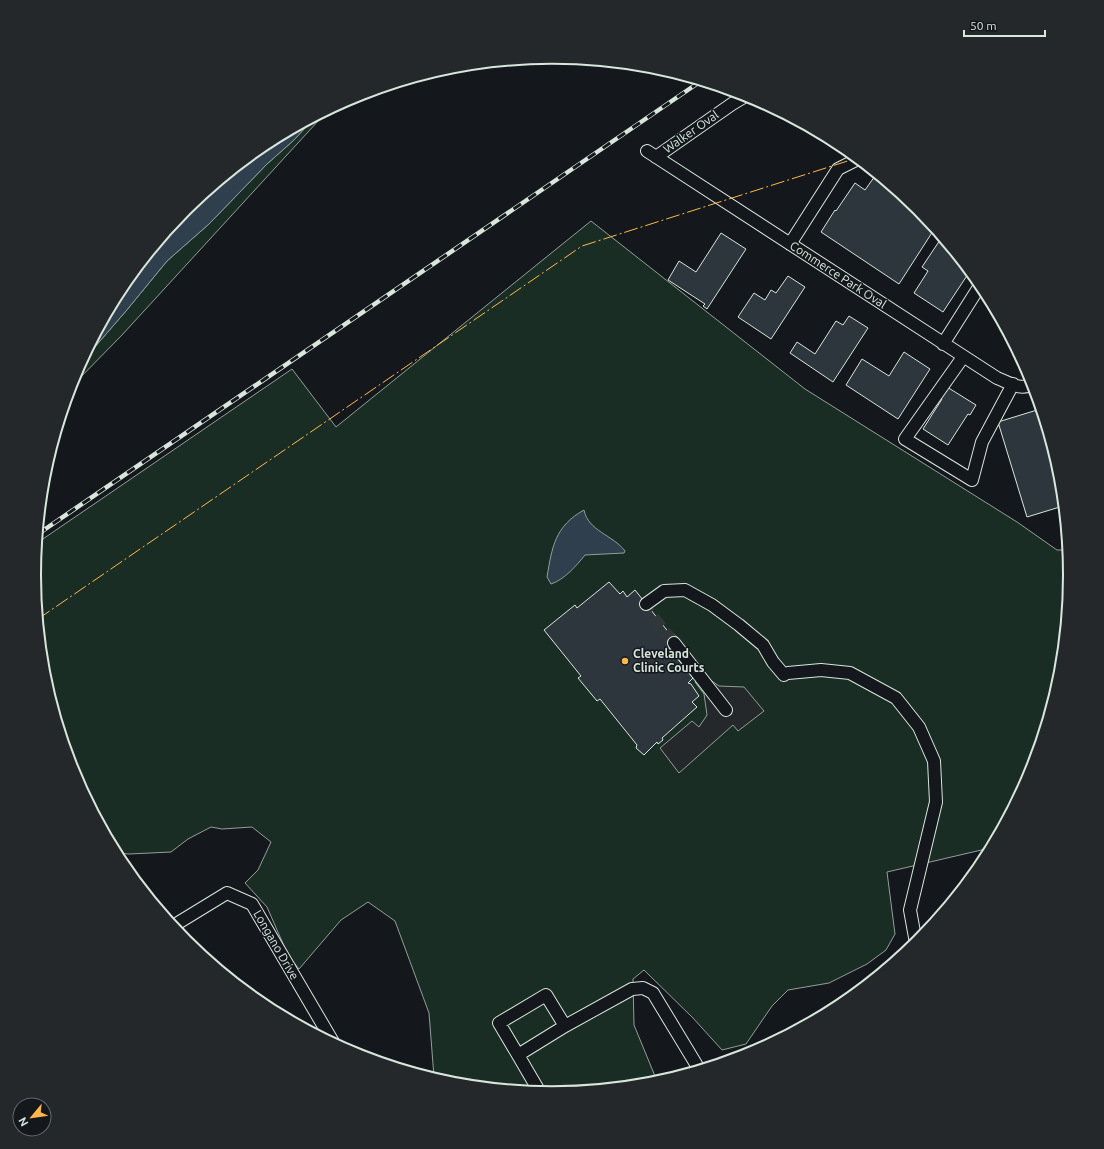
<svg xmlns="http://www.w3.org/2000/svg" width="1104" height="1149" viewBox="0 0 1104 1149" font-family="Ubuntu,sans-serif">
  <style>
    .green { fill: #1a2d24; stroke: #939e99 }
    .parking { fill: #24282b; stroke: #939e99 }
    .water { fill: #2f3f4d; stroke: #939e99 }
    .building { fill: #2c363c; stroke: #d8e6dc }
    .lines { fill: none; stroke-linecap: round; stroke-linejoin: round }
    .minor-tunnel { stroke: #313739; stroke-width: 12; stroke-dasharray: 12 6; stroke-linecap: butt }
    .minor-casing { stroke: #d8e6dc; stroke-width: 14 }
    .minor { stroke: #14181c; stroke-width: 12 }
    .rail-casing { stroke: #d8e6dc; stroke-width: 4.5 }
    .rail { stroke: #14181c; stroke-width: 3; stroke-dasharray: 9; stroke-linecap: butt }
    .power { stroke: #ffb74d; stroke-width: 1; stroke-dasharray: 14 3 2 3; stroke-linecap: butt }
    .poi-dot { fill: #ffb74d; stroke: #14181c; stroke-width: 1.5 }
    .labels { text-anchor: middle; stroke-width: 3; stroke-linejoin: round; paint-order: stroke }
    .street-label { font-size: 12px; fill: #d8e6dc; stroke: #14181c }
    .poi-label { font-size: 12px; font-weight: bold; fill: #d8e6dc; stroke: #14181c; text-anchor: start }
    .rim { fill: none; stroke: #d8e6dc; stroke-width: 2 }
  </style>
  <rect width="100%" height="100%" fill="#14181c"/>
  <path class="green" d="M 330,108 L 122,335 L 70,388 L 74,376 L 80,364 L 126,311 L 167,261 L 209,224 L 267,164 L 294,140 L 316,116 Z
    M 591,221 L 805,389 L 1017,522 L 1057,550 L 1068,550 L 1070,575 L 1060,676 L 1030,773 L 990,848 L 887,872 L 895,934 L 886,950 L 867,964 L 829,983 L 788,990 L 772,1006 L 746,1044 L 722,1050 L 693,1018 L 644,970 L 633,979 L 634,1025 L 657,1081 L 552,1092 L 476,1085 L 459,1081 L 442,1080 L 434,1077 L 429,1013 L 395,921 L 368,902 L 341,920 L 299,969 L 288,955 L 267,907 L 245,883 L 258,870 L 271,842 L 252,827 L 222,829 L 211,827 L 188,839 L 171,852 L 129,854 L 116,853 L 73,773 L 44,675 L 34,574 L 37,543 L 292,369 L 336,427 Z"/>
  <path class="parking" d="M 703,675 L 719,686 L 744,687 L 764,711 L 738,731 L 733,725 L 679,773 L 660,748 L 692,721 L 699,727 L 707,715 L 704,694 L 695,682 Z"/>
  <path class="water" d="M 316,116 L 294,140 L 267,164 L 209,224 L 167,261 L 126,311 L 80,364 L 121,287 L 186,208 L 264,144 Z
    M 584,510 C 588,531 613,535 625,551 L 624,553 L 585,555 C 577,565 564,580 551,584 L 547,577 C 552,547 555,526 584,510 Z"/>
  <path class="building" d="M 875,176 L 891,186 L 918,208 L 935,228 L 899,284 L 821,232 L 835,210 L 836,211 L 855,183 L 865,190 Z
    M 721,233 L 746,249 L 707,309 L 703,306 L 705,304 L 668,280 L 679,261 L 696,272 Z
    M 942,237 L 970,271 L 943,312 L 914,293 L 928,271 L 922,267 Z
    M 788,276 L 805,287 L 771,339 L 738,317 L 754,293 L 765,300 L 771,290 L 776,293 Z
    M 849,316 L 868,328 L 833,382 L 790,353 L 797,342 L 815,354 L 836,321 L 843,325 Z
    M 904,352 L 930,369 L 898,419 L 846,385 L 862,359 L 889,376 Z
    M 947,387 L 976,405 L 970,415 L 968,414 L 948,445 L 923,429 L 942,399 L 940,398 Z
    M 1037,410 L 1062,495 L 1063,506 L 1027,517 L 998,422 Z
    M 609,582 L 620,594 L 623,591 L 627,597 L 635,590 L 670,634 L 672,632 L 679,639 L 668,647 L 693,678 L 688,683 L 691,684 L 699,696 L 692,702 L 697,707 L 662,738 L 663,740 L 658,744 L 657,742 L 644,755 L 636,748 L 637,745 L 600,699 L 597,701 L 578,678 L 581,676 L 544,630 L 575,605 L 577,608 Z"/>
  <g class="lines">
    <path class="minor-tunnel" d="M 646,604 L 644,606 L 674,643"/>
    <defs>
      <path id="minor" d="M 647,151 L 997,378 C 1010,383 1020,391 1033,384
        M 656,157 L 732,104 L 747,95
        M 790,244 L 838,169 L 858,159
        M 943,344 L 981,284
        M 963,357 L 905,439 L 972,480 L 982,442 L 1013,384
        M 646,604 L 664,591 L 685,590 L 712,605 L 739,625 L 763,645 L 773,662 L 784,675
        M 674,643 L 726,710
        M 788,673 L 821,670 L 850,673 L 896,698 L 919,727 L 934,761 L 936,802 L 910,910 L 916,943
        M 173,926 L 227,893 L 252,904 L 333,1042
        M 518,1055 L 499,1023 L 546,995 L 565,1026
        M 539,1091 L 518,1055 L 565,1026 L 632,989 L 643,988 L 653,993 L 699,1069"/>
    </defs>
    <use href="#minor" class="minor-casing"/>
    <use href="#minor" class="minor"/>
    <defs>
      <path id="rail" d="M 38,534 L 701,81"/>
    </defs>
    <use href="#rail" class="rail-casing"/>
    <use href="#rail" class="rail"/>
    <path class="power" d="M 38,619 L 582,246 L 857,158"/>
  </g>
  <circle class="poi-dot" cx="625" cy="661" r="4"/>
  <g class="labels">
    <g class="street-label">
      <text transform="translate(691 132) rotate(-35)" y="4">Walker Oval</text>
      <text transform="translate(838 275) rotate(33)" y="4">Commerce Park Oval</text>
      <text transform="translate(276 945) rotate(60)" y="4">Longano Drive</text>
    </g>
    <g class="poi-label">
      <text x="633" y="658">Cleveland<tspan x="633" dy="14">Clinic Courts</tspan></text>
    </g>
  </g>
  <path d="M0 0H1104V1149H0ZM41 575a511 511 0 1 1 1022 0a511 511 0 1 1-1022 0Z" fill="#24282b" fill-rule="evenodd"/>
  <path class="rim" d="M41 575a511 511 0 1 1 1022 0a511 511 0 1 1-1022 0Z"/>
  <g transform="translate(32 1117) rotate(241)"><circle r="19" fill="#14181c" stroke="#626a69"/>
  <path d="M0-3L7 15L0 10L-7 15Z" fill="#ffb74d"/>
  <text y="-6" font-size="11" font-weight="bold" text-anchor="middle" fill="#d8e6dc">N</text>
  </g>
  <path d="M964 30v6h81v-6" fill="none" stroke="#d8e6dc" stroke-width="2"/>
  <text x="970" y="30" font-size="12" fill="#d8e6dc" stroke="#14181c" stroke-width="3" paint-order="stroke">50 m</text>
</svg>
